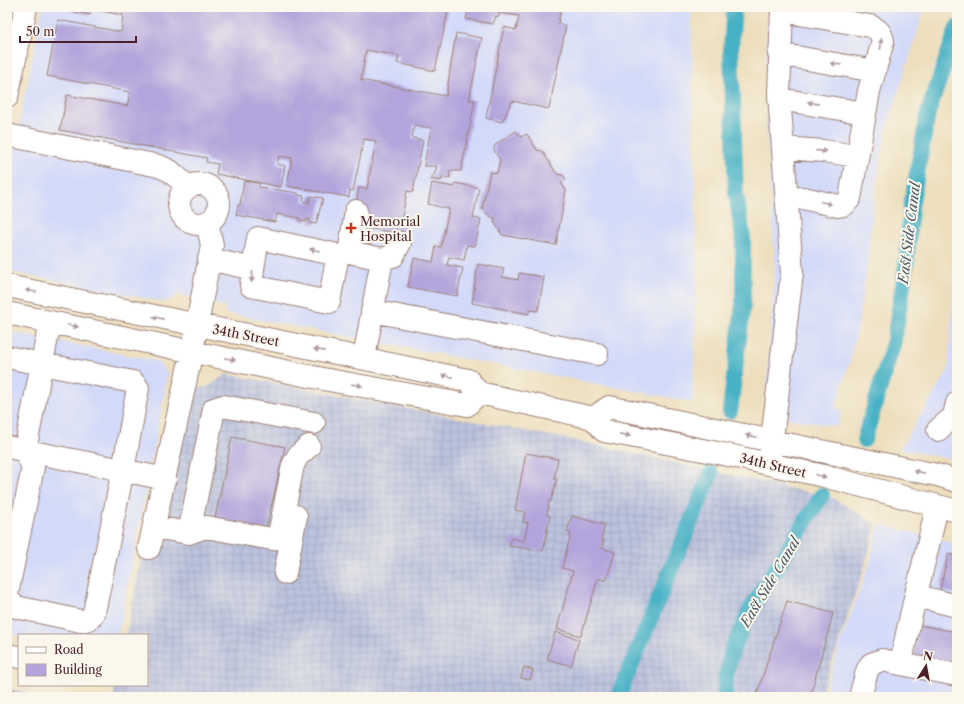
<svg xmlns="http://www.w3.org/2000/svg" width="964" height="704" viewBox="0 0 964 704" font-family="'Libre Caslon Text',serif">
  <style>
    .built { fill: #d2d9f9 }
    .industrial { fill: url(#industrial-grid) }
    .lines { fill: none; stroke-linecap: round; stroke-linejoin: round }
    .canal { stroke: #46b1c5; stroke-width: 16 }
    .building { fill: #b3a5dc }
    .minor-casing { stroke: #9c7f74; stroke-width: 24 }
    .minor { stroke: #fff; stroke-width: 22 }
    .oneway { fill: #ae9aa0 }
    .poi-dot { fill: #c8321e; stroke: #fbf7ec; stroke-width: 1.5 }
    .labels { text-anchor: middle; stroke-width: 4; stroke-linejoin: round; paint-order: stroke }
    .poi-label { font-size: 13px; fill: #4a1f2b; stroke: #fbf7ec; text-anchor: start }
    .street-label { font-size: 13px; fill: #4a1f2b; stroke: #fbf7ec }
    .water-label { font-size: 14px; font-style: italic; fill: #485969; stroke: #fbf7ec }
  </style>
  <defs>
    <pattern id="industrial-grid" width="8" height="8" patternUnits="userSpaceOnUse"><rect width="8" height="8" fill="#bcc3de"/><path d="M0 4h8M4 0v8" fill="none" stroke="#a3a7bf"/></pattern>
  </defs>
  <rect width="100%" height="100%" fill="#fbf7ec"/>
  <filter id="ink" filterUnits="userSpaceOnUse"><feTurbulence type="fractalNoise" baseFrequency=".025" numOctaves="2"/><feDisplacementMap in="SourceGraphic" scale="8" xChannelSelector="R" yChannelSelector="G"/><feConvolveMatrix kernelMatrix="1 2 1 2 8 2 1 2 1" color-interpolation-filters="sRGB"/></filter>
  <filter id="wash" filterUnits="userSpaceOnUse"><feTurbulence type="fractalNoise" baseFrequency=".012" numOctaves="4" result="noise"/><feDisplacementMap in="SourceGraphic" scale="16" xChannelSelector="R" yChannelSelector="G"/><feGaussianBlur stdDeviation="0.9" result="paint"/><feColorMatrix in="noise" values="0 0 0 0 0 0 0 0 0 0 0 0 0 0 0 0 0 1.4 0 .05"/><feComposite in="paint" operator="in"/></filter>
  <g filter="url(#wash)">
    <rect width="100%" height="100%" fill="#eddfbe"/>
    <path class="built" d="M 43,7 L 691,7 L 697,278 L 692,402 L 225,313 L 225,307 L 179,294 L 165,302 L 7,271 L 7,184 Z
      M 768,7 L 925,7 L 886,131 L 874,195 L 866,273 L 858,325 L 851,357 L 835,408 L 842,411 L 838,427 L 765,414 L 775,266 L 765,96 Z
      M 957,164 L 957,460 L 900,449 L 948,371 L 953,296 Z
      M 7,331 L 156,361 L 168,373 L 118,635 L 19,636 L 7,633 Z
      M 879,524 L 957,544 L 957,697 L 824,697 L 839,646 L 868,568 Z"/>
    <path class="industrial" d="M 227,374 L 578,441 L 833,498 L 876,524 L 864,568 L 820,697 L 113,697 L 116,685 L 147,685 L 147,635 L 126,635 L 176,382 L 206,388 Z"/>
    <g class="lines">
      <path class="canal" d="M 730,411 L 743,304 L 743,237 L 736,194 L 731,49 L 734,7
        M 864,440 L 894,341 L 906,266 L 911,206 L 928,113 L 957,28
        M 618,697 L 711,473
        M 725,697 L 726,674 L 733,648 L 750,610 L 822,495"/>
    </g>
    <g id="blocks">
      <path class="building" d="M 63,7 L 449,7 L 435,71 L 397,63 L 399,56 L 366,50 L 361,80 L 446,96 L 456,33 L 482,38 L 469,100 L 475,100 L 461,171 L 449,171 L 450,178 L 442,177 L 441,181 L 430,179 L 435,173 L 437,166 L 424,166 L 431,128 L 414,125 L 412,138 L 423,140 L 413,192 L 407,191 L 402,217 L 409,219 L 406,235 L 362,227 L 355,211 L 359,188 L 367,189 L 376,141 L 364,139 L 353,191 L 350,190 L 349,197 L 287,186 L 292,158 L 279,156 L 277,164 L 285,166 L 281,187 L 216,174 L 218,164 L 206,162 L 207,158 L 60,130 L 67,95 L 127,106 L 130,92 L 47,76 L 58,20 L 121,32 L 123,15 L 91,9 L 90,15 L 62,9 Z
        M 452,7 L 561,7 L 558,24 L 566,26 L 549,109 L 512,101 L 502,122 L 486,118 L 504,27 L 516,30 L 519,16 L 499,13 L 499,17 L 496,16 L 493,24 L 466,19 L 468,11 Z
        M 516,131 L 521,137 L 527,134 L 537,150 L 542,151 L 557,174 L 563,175 L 566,179 L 561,183 L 566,190 L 556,245 L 502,235 L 494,222 L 495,218 L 491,217 L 482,209 L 490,172 L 497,173 L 500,160 L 494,150 L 495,145 Z
        M 244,181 L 259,183 L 259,187 L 298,193 L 298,195 L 304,196 L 303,201 L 309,203 L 310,196 L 323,198 L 316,224 L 309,223 L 310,219 L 307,219 L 306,222 L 299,220 L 300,218 L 277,214 L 275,222 L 236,215 L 238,205 L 240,205 Z
        M 432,183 L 454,187 L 455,183 L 479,188 L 473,218 L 481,219 L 475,246 L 467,245 L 464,260 L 449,257 L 447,265 L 463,268 L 457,296 L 408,287 L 414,258 L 433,262 L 436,246 L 441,247 L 449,209 L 428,204 Z
        M 478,264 L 504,269 L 502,277 L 518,280 L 519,273 L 544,277 L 538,311 L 529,310 L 529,314 L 472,303 Z
        M 232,437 L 285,447 L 265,533 L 214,523 Z
        M 526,453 L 558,459 L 554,479 L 557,479 L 551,501 L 549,501 L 547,515 L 550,516 L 543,551 L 509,546 L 511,538 L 524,541 L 528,523 L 523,522 L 525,512 L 515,510 Z
        M 572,516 L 605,525 L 601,539 L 604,540 L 601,548 L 615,552 L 606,581 L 598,578 L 581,636 L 557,629 L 573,571 L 562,568 L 571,533 L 567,532 Z
        M 948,554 L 957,556 L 957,594 L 940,590 Z
        M 787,601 L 833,613 L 810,697 L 756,697 Z
        M 919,625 L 957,632 L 957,668 L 913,659 Z
        M 555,632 L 579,639 L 571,666 L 547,659 Z
        M 524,667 L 533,670 L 530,680 L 521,678 Z
        M 7,689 L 25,692 L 24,697 L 7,697 Z"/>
    </g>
  </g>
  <g filter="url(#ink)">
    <use href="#blocks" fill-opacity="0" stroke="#9c7f74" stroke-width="1"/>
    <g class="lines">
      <defs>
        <path id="minor" d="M 782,11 L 870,26 C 878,29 881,32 883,41 L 869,91 L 850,198 L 844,205 L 838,206 L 803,198 L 787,199
          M 779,54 L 875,71
          M 7,97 L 26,7
          M 779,99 L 865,113
          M 7,135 L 159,166 L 170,171 L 187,186
          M 783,148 L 823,151 L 857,156
          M179 204a20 20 0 1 1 40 0a20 20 0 1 1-40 0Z
          M 356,211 L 349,252 L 382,259 L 393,256 L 400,243
          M 209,259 L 253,269 L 251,286 L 329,302 L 337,260 L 333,254 L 258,238 L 253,269
          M 7,286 L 468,380 L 479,393 L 593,418 L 604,431 L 723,454 L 824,476 L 957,511
          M 372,311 L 597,354
          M 7,313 L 323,379 L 467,405 L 479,393
          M 50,322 L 25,451 L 33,467 L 7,594 L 10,602 L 16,607 L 81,621 L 89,619 L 94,613 L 123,470 L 165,479
          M 7,357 L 133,382 L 138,388 L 123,470 L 7,447
          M 364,358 L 382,259
          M 593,418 L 609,407 L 937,475 L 957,481
          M 938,430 L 954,416 L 957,403
          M 769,464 L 792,273 L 779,94 L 782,7
          M 154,527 L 189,533 L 214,409 L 223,406 L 314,423
          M 189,533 L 206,527 L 272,539 L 276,538 L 279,535 L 293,465 L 298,456 L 309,446
          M 149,548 L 192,351 L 212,245 L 207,223
          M 285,573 L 296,516
          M 917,596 L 957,606
          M 7,655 L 19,657
          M 901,664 L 957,675
          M 860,697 L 867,671 L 871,664 L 882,660 L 901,664 C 910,611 926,559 937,506"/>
      </defs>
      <use href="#minor" class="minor-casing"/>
      <use href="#minor" class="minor"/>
    </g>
    <defs><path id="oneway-solid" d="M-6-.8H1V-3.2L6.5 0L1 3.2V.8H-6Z"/></defs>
    <g class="oneway">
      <use href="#oneway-solid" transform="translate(881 44) rotate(-84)"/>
      <use href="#oneway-solid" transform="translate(836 64) rotate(-169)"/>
      <use href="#oneway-solid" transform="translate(813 103) rotate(-169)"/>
      <use href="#oneway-solid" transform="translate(821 151) rotate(5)"/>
      <use href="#oneway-solid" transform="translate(826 203) rotate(14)"/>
      <use href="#oneway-solid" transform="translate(315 250) rotate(-168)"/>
      <use href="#oneway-solid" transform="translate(252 277) rotate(97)"/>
      <use href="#oneway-solid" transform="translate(31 291) rotate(-168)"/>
      <use href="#oneway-solid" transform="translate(158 318) rotate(-169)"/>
      <use href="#oneway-solid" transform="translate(73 326) rotate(12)"/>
      <use href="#oneway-solid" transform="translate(319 350) rotate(-169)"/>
      <use href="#oneway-solid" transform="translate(230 359) rotate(12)"/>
      <use href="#oneway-solid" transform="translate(447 376) rotate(-168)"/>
      <use href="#oneway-solid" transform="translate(357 385) rotate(10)"/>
      <use href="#oneway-solid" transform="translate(625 435) rotate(11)"/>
      <use href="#oneway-solid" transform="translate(751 436) rotate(-168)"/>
      <use href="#oneway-solid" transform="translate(919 472) rotate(-169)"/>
      <use href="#oneway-solid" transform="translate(821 476) rotate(13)"/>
    </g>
  </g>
  <path class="poi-dot" d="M349 222h4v4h4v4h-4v4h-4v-4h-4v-4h4z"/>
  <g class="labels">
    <g class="poi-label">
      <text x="360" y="226">Memorial<tspan x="360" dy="15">Hospital</tspan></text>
    </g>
    <g class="street-label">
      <text transform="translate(246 335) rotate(11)" y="5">34th Street</text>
      <text transform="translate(773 465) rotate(13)" y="5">34th Street</text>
    </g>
    <g class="water-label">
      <text transform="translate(909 233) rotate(-83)" y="5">East Side Canal</text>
      <text transform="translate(770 582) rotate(-59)" y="5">East Side Canal</text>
    </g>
  </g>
  <rect width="964" height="704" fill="none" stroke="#fbf7ec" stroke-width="24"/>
  <rect x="18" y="634" width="130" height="52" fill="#fbf7ec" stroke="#b4a19f"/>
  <rect x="26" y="647" width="20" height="6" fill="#ffffff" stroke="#b4a19f"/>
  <text x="54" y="654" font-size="12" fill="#4a1f2b">Road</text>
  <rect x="26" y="664" width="20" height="12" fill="#b3a5dc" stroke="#b4a19f"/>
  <text x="54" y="674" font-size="12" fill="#4a1f2b">Building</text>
  <g transform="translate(926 666) rotate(11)" stroke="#fbf7ec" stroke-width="3" paint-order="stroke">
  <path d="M0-3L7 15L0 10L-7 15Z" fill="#4a1f2b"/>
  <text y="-6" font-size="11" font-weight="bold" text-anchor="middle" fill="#4a1f2b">N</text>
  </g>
  <path d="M20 36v6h116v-6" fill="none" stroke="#4a1f2b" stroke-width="2"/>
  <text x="26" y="36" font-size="12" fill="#4a1f2b" stroke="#fbf7ec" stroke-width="3" paint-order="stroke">50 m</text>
</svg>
